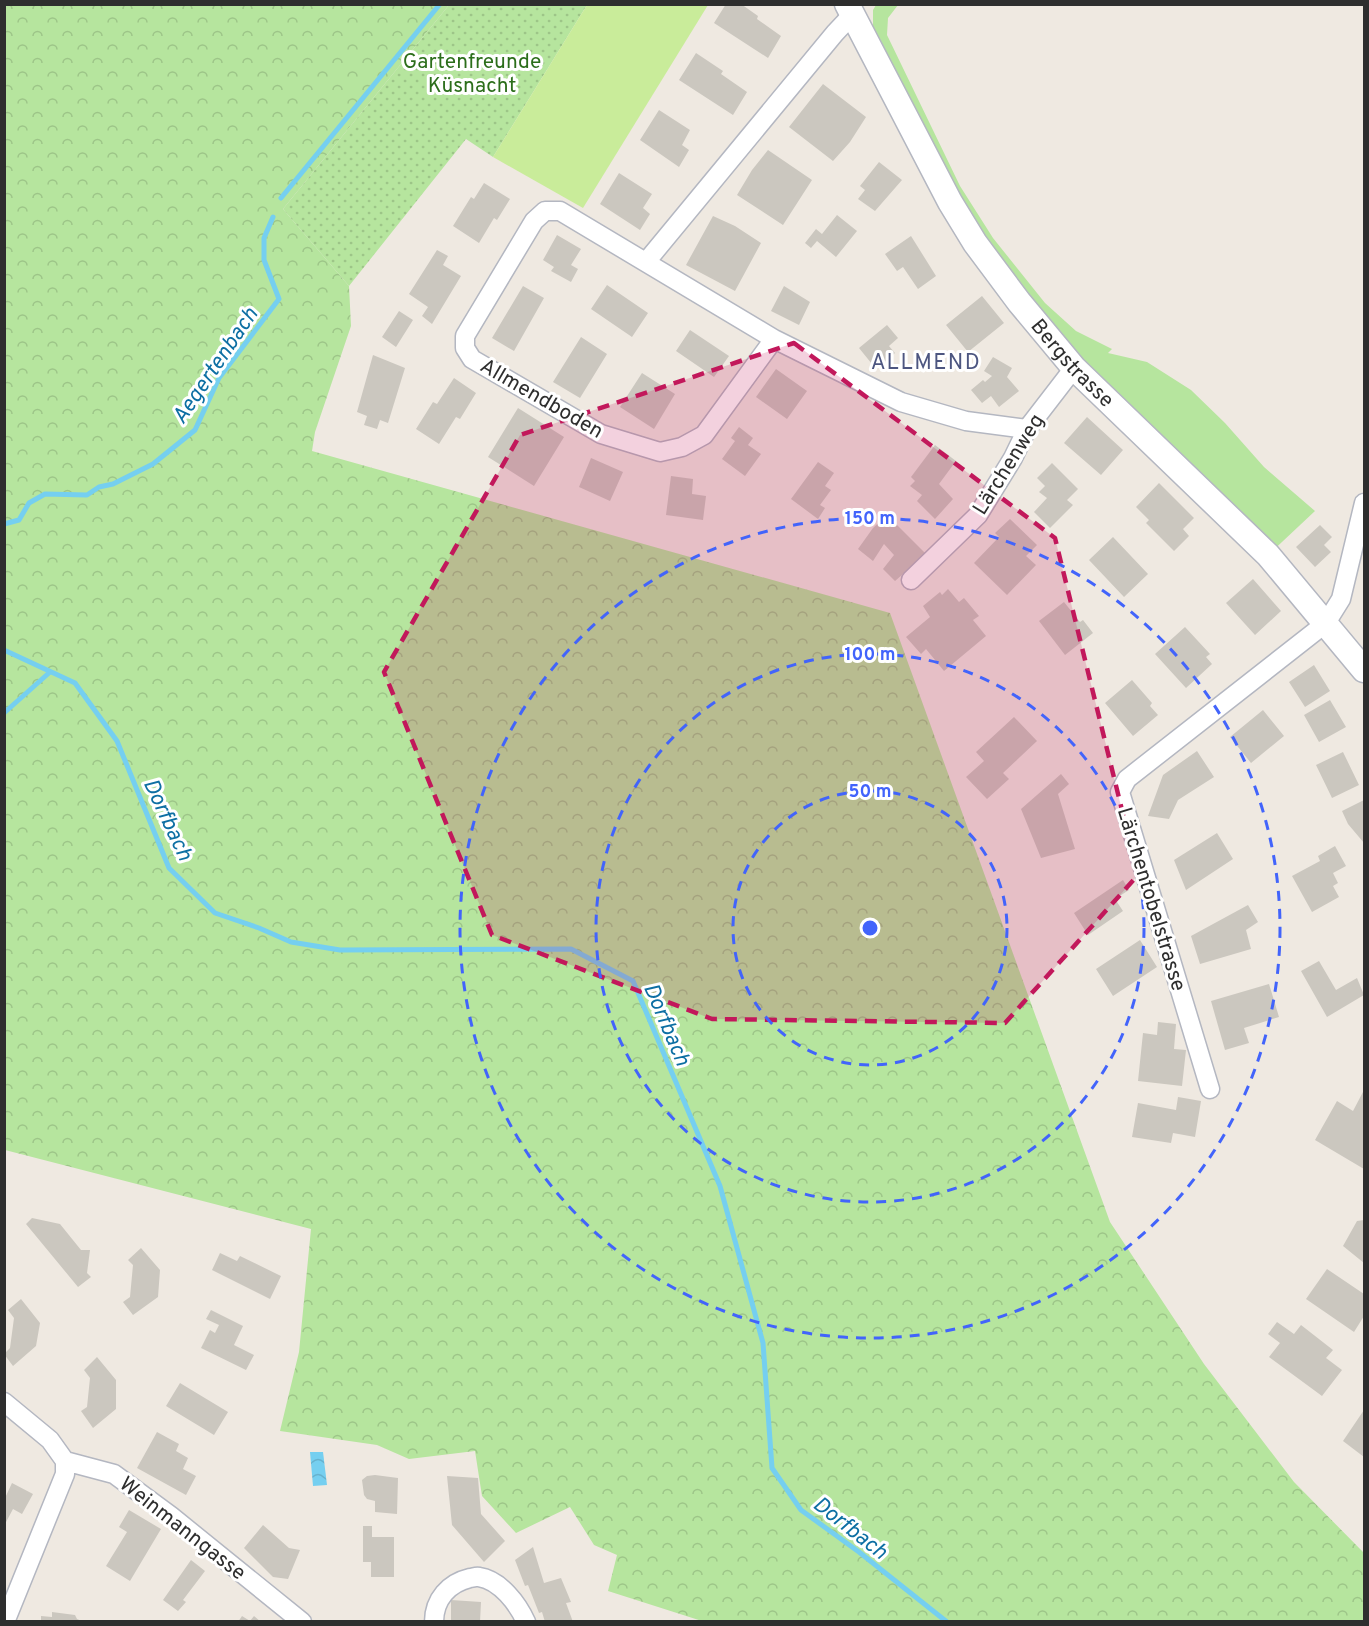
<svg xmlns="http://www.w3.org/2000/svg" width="1369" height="1626" viewBox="0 0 1369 1626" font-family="Overpass,sans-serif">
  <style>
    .grass { fill: #b6e59e }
    .forest { fill: url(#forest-crowns) }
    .garden { fill: url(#garden-dots) }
    .pitch { fill: #c9ec9a }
    .water { fill: url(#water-waves) }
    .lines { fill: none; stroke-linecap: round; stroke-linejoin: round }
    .stream { stroke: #75cff0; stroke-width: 5 }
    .building { fill: #cbc7bf }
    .minor-casing { stroke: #b4b7c1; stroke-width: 21 }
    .tertiary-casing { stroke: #b4b7c1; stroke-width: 27 }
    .minor { stroke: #fff; stroke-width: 18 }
    .tertiary { stroke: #fff; stroke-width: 24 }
    .marked { fill: #c2185b; fill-opacity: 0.2; stroke: #c2185b; stroke-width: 4.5; stroke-dasharray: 12 8; stroke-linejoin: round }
    .ring { fill: none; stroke: #4264fb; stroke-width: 3; stroke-dasharray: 10 8 }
    .labels { text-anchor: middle; stroke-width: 6; stroke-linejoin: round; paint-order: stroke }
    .park-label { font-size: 21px; fill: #2c6e1b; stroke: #fff }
    .street-label { font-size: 21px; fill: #2e2e2e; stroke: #fff }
    .neighbourhood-label { font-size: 22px; letter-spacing: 1.5px; fill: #4d5680; stroke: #fff }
    .water-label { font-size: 22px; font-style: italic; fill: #0d6fa3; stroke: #fff }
    .centre { fill: #4264fb; stroke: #fff; stroke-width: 3 }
    .ring-label { font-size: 18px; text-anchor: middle; font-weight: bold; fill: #4264fb; stroke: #fff; stroke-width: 6; stroke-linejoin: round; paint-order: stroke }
  </style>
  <defs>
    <pattern id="forest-crowns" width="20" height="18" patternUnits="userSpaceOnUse" patternTransform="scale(1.5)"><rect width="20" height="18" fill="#b6e59e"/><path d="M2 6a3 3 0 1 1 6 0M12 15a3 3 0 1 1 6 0" fill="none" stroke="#9dc588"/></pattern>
    <pattern id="garden-dots" width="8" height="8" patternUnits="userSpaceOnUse" patternTransform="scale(1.5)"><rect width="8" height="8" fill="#b6e59e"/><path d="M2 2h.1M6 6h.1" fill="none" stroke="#9dc588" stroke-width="1.8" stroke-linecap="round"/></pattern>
    <pattern id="water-waves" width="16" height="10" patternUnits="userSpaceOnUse" patternTransform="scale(1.5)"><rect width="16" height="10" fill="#75cff0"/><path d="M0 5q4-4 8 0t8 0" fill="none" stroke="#66b2ce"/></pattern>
  </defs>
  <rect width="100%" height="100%" fill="#efe9e1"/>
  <path class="grass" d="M 876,5 L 898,5 L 888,18 L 887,35 L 960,186 L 993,238 L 1045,303 L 1076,331 L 1112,349 L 1108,353 L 1147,362 L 1191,390 L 1225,423 L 1264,467 L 1315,511 L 1268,555 L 1074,368 L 985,242 L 873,36 L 873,10 Z"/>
  <path class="forest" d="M 4,5 L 449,5 L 283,209 L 349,286 L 351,326 L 315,432 L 312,451 L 890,613 L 1110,1222 L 1204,1364 L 1294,1482 L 1364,1553 L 1364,1621 L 705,1622 L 608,1591 L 617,1555 L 594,1545 L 570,1507 L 516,1533 L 482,1496 L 475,1451 L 409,1459 L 377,1445 L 280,1431 L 299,1352 L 311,1229 L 5,1150 Z"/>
  <path class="garden" d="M 449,5 L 587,5 L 493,157 L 466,139 L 349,286 L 283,209 Z"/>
  <path class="pitch" d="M 587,5 L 708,5 L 583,208 L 493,157 Z"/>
  <path class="water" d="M 310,1452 L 323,1452 L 327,1485 L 313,1486 Z"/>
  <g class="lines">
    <path class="stream" d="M 281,198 L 440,4
      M 4,524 L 19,520 L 29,503 L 45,494 L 87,495 L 99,487 L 113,484 L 153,464 L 195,430 L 219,378 L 279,299 L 264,260 L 264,238 L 273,217
      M 4,650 L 75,683 L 117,741 L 169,868 L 215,913 L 259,928 L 291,942 L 340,950 L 571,949 L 633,981 L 720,1186 L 763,1343 L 772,1468 L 801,1510 L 859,1552 L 947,1622
      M 4,713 L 50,672"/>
  </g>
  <path class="building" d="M 726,4 L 741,4 L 758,16 L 757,19 L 781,36 L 768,58 L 714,23 Z
    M 696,53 L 723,71 L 721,74 L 747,92 L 733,115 L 679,80 Z
    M 823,84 L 866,117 L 850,142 L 833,161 L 789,127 Z
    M 659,110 L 690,130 L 682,145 L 689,150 L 679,167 L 640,140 Z
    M 768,150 L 812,180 L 783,225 L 737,195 L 752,170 Z
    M 879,162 L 902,180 L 875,211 L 858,199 L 865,190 L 860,186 Z
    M 619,173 L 652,194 L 643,208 L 650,214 L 640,230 L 600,204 Z
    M 484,183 L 510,199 L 497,220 L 494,218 L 479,243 L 453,226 L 471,197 L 474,199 Z
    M 837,215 L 857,231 L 836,257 L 817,241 L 811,248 L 805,243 L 816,229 L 822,234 Z
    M 713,216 L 735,226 L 761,243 L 735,291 L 686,265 Z
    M 557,235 L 581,249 L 571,265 L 578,269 L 571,282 L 551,271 L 554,267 L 543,260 Z
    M 911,236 L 936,276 L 918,289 L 903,267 L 897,271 L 885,254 Z
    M 437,250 L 448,256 L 443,265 L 461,276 L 432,324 L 422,316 L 428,307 L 409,294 Z
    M 607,285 L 648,313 L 632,337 L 591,309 Z
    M 523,286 L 544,298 L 514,351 L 492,338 Z
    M 784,286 L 810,302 L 799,325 L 771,311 Z
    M 982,296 L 1004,323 L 968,352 L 946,325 Z
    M 399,311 L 413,320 L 396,347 L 382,337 Z
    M 887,325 L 898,338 L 889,346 L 895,353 L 876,369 L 859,348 Z
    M 690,330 L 729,356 L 714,377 L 676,351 Z
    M 581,337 L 607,354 L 580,398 L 553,382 Z
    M 373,355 L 405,368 L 388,423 L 380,420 L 377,429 L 364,425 L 367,416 L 357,412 Z
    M 993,357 L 1012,368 L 1007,377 L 1019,391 L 999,407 L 991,396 L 982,403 L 971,390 L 983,380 L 985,382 L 992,376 L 984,371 Z
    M 776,369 L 807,391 L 787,419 L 756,397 Z
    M 642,373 L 675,394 L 654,429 L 620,407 Z
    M 454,378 L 476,393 L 460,419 L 456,417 L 439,444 L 416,429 L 433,402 L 437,404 Z
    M 518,408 L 564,437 L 534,486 L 488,457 Z
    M 1087,417 L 1123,450 L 1101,475 L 1064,443 Z
    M 739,427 L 753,438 L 748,445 L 761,454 L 745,476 L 722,459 L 735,441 L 731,438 Z
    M 935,445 L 956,461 L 939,484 L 953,499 L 935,519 L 917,501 L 922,495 L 910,486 L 915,481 L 911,477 Z
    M 591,458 L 623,472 L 610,501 L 579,487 Z
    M 818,462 L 834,473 L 825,486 L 831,490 L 820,505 L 825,508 L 818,519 L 791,499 Z
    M 1052,463 L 1078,489 L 1067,500 L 1073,505 L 1050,528 L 1034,512 L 1047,498 L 1039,492 L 1045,486 L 1037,478 Z
    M 671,476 L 693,479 L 692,494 L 706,496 L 703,520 L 666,515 Z
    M 1159,483 L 1194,518 L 1183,529 L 1189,536 L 1174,551 L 1146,523 L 1149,520 L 1136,507 Z
    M 887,515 L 926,554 L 895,581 L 883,569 L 894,555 L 884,544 L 873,561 L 858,549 L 873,528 Z
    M 1010,519 L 1037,545 L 1026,556 L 1036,565 L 1007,595 L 974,563 L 999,537 L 995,533 Z
    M 1320,525 L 1332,537 L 1324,545 L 1331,552 L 1315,567 L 1296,547 Z
    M 1113,537 L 1148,574 L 1124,597 L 1089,560 Z
    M 1253,579 L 1281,611 L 1255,635 L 1226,603 Z
    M 948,589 L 959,602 L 964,598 L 979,616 L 973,620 L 986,636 L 944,671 L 926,649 L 921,654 L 906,637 L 930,617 L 923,606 L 940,592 L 942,595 Z
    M 1064,602 L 1080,622 L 1083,620 L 1093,633 L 1065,655 L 1039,621 Z
    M 1185,627 L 1210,654 L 1206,657 L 1212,664 L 1186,688 L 1155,654 Z
    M 1314,665 L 1330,691 L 1305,707 L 1289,682 Z
    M 1132,680 L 1152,703 L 1150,706 L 1158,715 L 1133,736 L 1105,703 Z
    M 1330,700 L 1346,727 L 1319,742 L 1304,715 Z
    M 1263,710 L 1284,736 L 1251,763 L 1230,737 Z
    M 1014,717 L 1037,741 L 1003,773 L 1009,779 L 987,799 L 966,777 L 984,761 L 976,752 Z
    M 1197,751 L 1214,777 L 1178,800 L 1169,819 L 1148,816 L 1163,775 Z
    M 1343,752 L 1359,785 L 1332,798 L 1316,765 Z
    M 1061,774 L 1069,784 L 1058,794 L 1075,849 L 1041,858 L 1021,809 Z
    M 1364,800 L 1364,843 L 1348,824 L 1342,811 Z
    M 1217,833 L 1233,859 L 1186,890 L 1174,860 Z
    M 1335,846 L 1346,866 L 1333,873 L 1338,883 L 1333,886 L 1339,897 L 1312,912 L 1292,876 L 1320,861 L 1318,856 Z
    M 1123,880 L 1129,890 L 1115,899 L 1123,911 L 1088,935 L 1074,913 Z
    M 1248,905 L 1258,922 L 1246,930 L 1251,949 L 1200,964 L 1191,936 Z
    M 1140,940 L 1157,967 L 1113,996 L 1096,969 Z
    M 1319,961 L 1336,990 L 1357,978 L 1364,995 L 1327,1017 L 1301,971 Z
    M 1269,984 L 1279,1017 L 1244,1028 L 1249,1043 L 1225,1050 L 1211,1001 Z
    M 1158,1022 L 1176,1024 L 1174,1049 L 1186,1050 L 1182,1086 L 1138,1081 L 1143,1033 L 1157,1035 Z
    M 1364,1090 L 1364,1169 L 1315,1140 L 1337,1101 L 1353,1111 Z
    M 1178,1097 L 1201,1101 L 1195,1137 L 1173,1133 L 1171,1143 L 1132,1137 L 1138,1103 L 1176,1110 Z
    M 32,1218 L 60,1224 L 81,1250 L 90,1250 L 87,1273 L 91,1277 L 78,1287 L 26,1224 Z
    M 1364,1220 L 1364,1263 L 1343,1246 L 1357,1221 Z
    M 141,1248 L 160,1270 L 158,1297 L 133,1315 L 123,1302 L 130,1297 L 133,1265 L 128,1260 Z
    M 220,1253 L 237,1261 L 240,1256 L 281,1276 L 270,1299 L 212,1270 Z
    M 1327,1269 L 1364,1294 L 1364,1316 L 1354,1332 L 1306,1299 Z
    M 21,1299 L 40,1323 L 36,1346 L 13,1366 L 4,1354 L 10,1348 L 14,1318 L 8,1310 Z
    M 211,1310 L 243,1326 L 234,1345 L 254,1355 L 246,1370 L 201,1348 L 210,1330 L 215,1333 L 219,1325 L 206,1319 Z
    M 1277,1322 L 1294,1334 L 1301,1325 L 1333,1350 L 1326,1358 L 1342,1370 L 1322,1396 L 1269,1357 L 1280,1343 L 1268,1334 Z
    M 97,1357 L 116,1380 L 116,1409 L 93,1428 L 81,1411 L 87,1407 L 90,1378 L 84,1370 Z
    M 180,1383 L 228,1412 L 214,1435 L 166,1406 Z
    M 1364,1410 L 1364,1457 L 1343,1441 Z
    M 157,1432 L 179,1444 L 176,1451 L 188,1458 L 183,1469 L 196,1476 L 186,1495 L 137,1468 Z
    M 375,1475 L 398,1478 L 397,1514 L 375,1512 L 375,1501 L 367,1499 L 364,1495 L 362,1480 L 367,1476 Z
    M 447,1476 L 478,1478 L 481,1514 L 505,1541 L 484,1562 L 452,1525 Z
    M 12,1483 L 33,1494 L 22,1514 L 13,1509 L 5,1524 L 5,1498 Z
    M 129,1510 L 161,1529 L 130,1581 L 106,1566 L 127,1532 L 119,1527 Z
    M 263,1525 L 289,1548 L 300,1550 L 288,1579 L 273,1577 L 244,1548 Z
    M 363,1526 L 372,1526 L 372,1537 L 394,1537 L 394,1577 L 371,1577 L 371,1562 L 363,1562 Z
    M 533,1547 L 544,1583 L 561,1578 L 571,1602 L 566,1603 L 573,1622 L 545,1622 L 542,1612 L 539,1613 L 528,1585 L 525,1586 L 515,1560 Z
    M 191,1560 L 205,1571 L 183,1600 L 186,1602 L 178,1611 L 163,1600 Z
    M 451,1600 L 481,1602 L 480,1622 L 451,1622 Z
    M 52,1612 L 75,1615 L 77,1619 L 84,1622 L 41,1622 L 41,1616 L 52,1617 Z
    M 242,1616 L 250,1621 L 254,1616 L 261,1622 L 238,1622 Z"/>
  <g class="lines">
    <defs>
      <path id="minor" d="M 545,211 L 560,211 L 774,339 L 704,435 L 682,447 L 660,452 L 601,434 L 472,359 L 465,348 L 465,336 L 534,221 Z
        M 646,262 L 835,33 L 852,15
        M 774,339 L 901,402 L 966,421 L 1027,429
        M 911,580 L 978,515 L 1013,458 L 1027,429 L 1074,368
        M 1210,1089 L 1120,792 L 1127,779 L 1326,623 L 1341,599 L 1364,503
        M 4,1402 L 50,1440 L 65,1461 L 114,1474 L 171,1516 L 302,1622
        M 5,1622 L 65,1474 L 65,1461
        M 434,1622 C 434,1599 449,1583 470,1578 C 472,1578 477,1576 479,1577 C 500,1580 518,1604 526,1622"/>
      <g id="tertiary">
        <path id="s1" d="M 847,4 L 950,202 L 975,243 L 1019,302 L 1074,368 L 1268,555 L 1364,670"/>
      </g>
    </defs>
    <use href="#minor" class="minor-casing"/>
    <use href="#tertiary" class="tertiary-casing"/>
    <use href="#minor" class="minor"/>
    <use href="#tertiary" class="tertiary"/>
  </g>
  <path class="marked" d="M 794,343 L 1055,538 L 1138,875 L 1005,1023 L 712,1019 L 492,935 L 384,672 L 520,435 Z"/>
  <g class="ring">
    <circle cx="870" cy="928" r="137"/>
    <circle cx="870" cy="928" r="274"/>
    <circle cx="870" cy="928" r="410"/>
  </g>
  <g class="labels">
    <g class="park-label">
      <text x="472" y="68">Gartenfreunde<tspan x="472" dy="24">Küsnacht</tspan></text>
    </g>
    <g class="street-label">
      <text dy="7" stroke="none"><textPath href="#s1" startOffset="426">Bergstrasse</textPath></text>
      <text transform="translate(542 398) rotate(30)" y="7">Allmendboden</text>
      <text transform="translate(1008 464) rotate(-58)" y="7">Lärchenweg</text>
      <text transform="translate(1152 899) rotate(73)" y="7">Lärchentobelstrasse</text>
      <text transform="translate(183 1528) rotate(38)" y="7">Weinmanngasse</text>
    </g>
    <g class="neighbourhood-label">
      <text x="926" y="369">ALLMEND</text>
    </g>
    <g class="water-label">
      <text transform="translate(214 365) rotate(-56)" y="8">Aegertenbach</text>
      <text transform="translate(169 819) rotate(65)" y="8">Dorfbach</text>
      <text transform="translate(668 1024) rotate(67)" y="8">Dorfbach</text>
      <text transform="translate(851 1527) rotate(38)" y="8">Dorfbach</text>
    </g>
  </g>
  <circle cx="870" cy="928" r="9" class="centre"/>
  <g class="ring-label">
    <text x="870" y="524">150 m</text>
    <text x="870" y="660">100 m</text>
    <text x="870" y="797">50 m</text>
  </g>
  <rect width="1369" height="1626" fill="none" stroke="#2e2e2e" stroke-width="12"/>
</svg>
